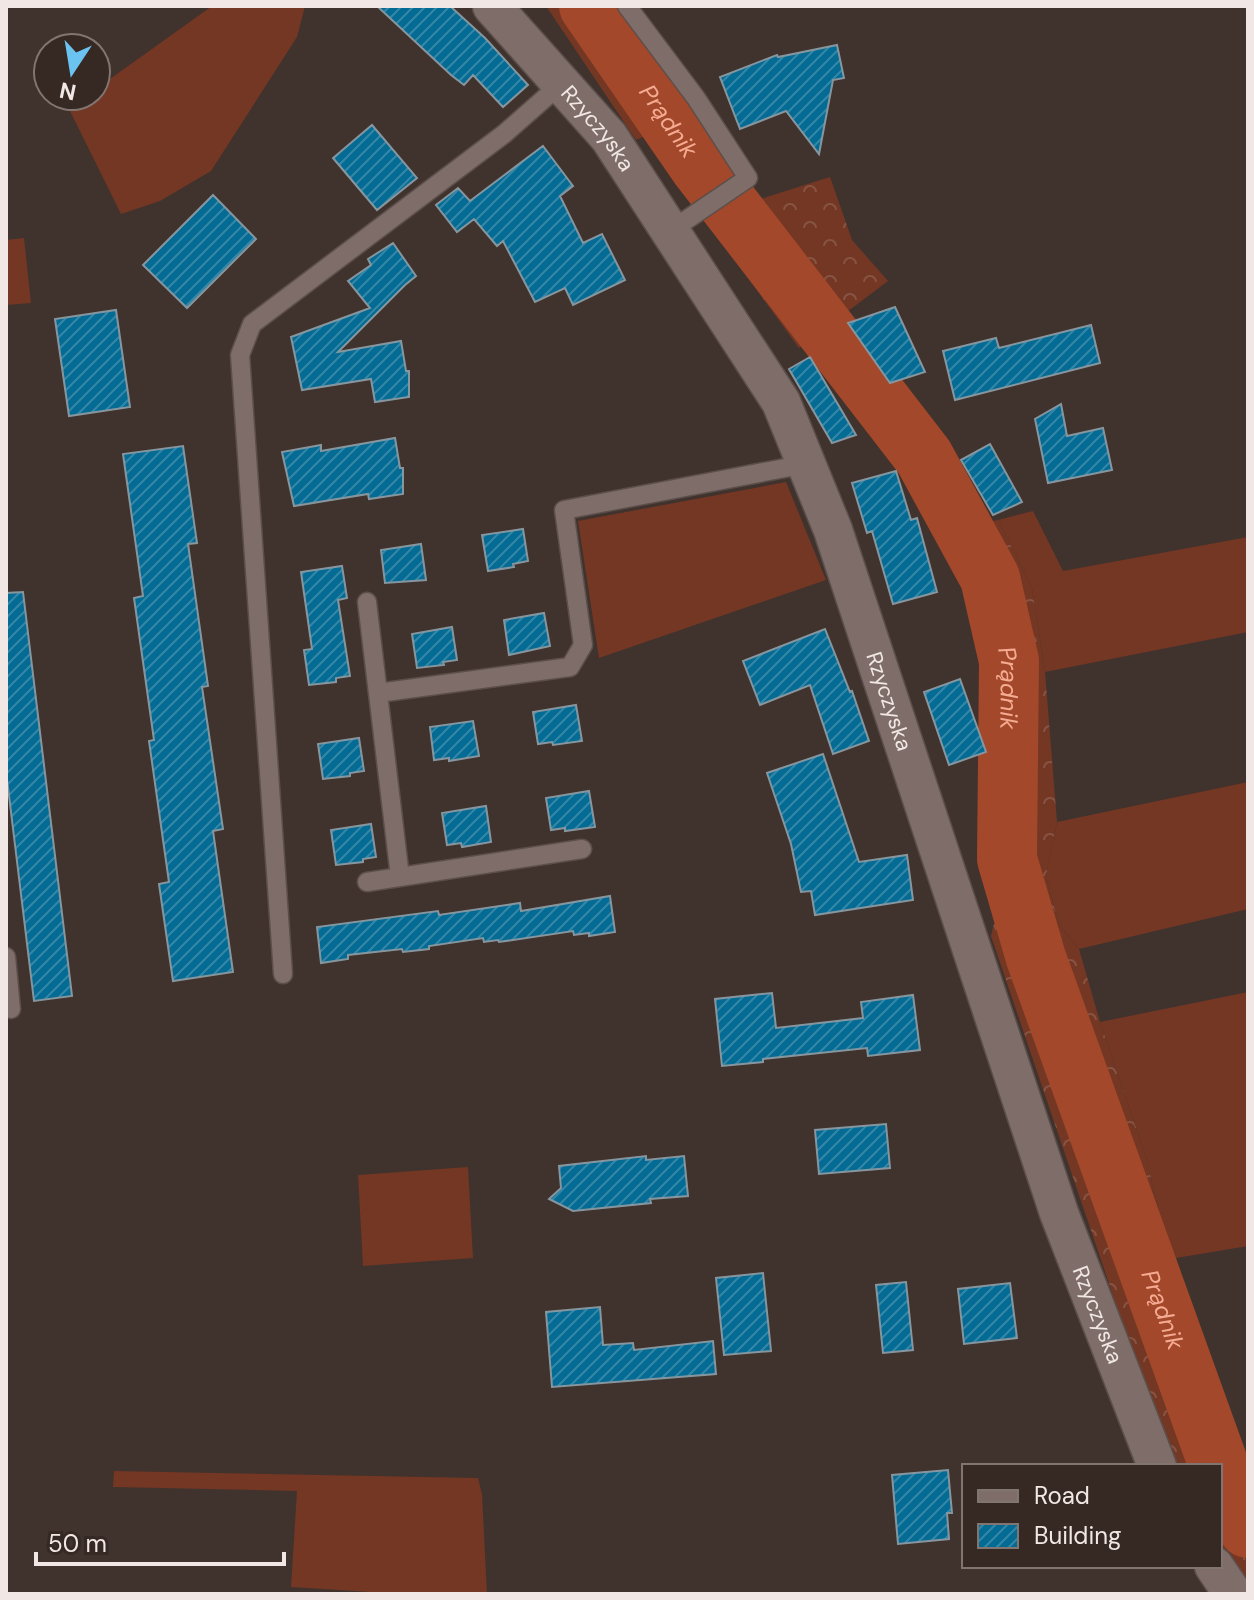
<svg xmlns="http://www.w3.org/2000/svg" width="1254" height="1600" viewBox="0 0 1254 1600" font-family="'DM Sans',sans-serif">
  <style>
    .grass { fill: #733724 }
    .forest { fill: url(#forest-crowns) }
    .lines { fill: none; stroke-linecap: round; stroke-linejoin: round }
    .river { stroke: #a3482a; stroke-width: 60 }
    .building { fill: url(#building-hatch); stroke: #86969f; stroke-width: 2 }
    .lane-casing { stroke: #5c4f4b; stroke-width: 21 }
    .street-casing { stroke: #5c4f4b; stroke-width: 41 }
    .lane { stroke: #7e6d68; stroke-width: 18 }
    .street { stroke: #7e6d68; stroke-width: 38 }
    .labels { text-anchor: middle; stroke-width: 7; stroke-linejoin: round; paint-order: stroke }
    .street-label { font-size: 22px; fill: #f1e8e5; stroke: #362823 }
    .water-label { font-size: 24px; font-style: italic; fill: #f5aa92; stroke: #362823 }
  </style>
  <defs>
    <pattern id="forest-crowns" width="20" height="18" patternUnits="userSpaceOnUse" patternTransform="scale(2)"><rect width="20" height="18" fill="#733724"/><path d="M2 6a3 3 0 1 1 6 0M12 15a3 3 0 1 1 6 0" fill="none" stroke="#875444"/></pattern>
    <pattern id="building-hatch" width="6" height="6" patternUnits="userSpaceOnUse" patternTransform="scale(2)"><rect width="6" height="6" fill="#036b94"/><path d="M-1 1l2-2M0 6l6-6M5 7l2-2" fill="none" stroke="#3587a8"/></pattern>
  </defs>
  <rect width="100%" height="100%" fill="#40322d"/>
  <path class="grass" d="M 212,6 L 305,6 L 297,37 L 211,171 L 160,201 L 121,214 L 69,109 L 87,96 L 96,96 L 96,89 Z
    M 546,6 L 606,6 L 734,178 L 693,204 L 659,130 L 636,140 Z
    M 24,238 L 31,303 L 6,305 L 6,240 Z
    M 835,321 L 901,416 L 869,423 L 808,341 Z
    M 786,482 L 826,580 L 599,658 L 578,521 Z
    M 1033,511 L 1063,571 L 1248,537 L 1248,632 L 1045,672 L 1032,588 L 998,520 Z
    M 1248,782 L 1248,909 L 1079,949 L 1059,925 L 1046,876 L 1057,822 Z
    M 1248,992 L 1248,1246 L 1170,1259 L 1146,1157 L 1100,1022 Z
    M 468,1167 L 473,1258 L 363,1266 L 358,1175 Z
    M 114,1471 L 478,1478 L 482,1494 L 487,1594 L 402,1594 L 291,1587 L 297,1491 L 113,1487 Z"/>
  <path class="forest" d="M 830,177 L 852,240 L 888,281 L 799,348 L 708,223 L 751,202 Z
    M 937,446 L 954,486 L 979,524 L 998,520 L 1032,588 L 1045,672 L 1057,822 L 1046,876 L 1059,925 L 1079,949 L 1100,1022 L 1146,1157 L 1170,1259 L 1248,1469 L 1248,1588 L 1220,1550 L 1220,1466 L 1171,1466 L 991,936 L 1000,898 L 999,697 L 992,620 L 958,530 L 935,528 L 906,454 Z"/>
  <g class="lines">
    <g class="river">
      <path id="s1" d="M 589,6 L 700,167 L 924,457 L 990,578 L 1009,661 L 1007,859 L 1036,958 L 1219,1466"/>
      <path d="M 1220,1469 L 1248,1528"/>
    </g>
  </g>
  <path class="building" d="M 377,6 L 450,6 L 485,38 L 528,85 L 503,107 L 473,75 L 464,85 L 451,75 Z
    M 837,45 L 844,78 L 833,80 L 819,154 L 786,111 L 740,129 L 720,77 L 777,55 L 778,57 Z
    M 372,125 L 417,178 L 377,210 L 333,158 Z
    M 543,146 L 573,186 L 560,196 L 583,243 L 602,234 L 625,280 L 573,305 L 565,288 L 535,302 L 503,241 L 497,246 L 474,219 L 457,232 L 436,205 L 458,188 L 470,201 Z
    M 213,195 L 256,239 L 187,308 L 143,265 Z
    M 393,243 L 416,276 L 405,285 L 338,352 L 401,341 L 406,371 L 409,371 L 409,397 L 375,402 L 371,379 L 302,390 L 291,337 L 370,308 L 348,281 L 371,265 L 368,259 Z
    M 895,307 L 925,372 L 890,383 L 848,323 Z
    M 116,310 L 130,407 L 69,416 L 55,319 Z
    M 1091,325 L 1100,363 L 955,400 L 943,351 L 996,338 L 999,348 Z
    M 810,357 L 856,435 L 832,443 L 789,369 Z
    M 1061,404 L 1067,436 L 1103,428 L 1112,470 L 1048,483 L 1035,419 Z
    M 395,438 L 400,468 L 403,468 L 403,494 L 369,499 L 368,494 L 294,506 L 282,452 L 321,445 L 321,451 Z
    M 990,444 L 1022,502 L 993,515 L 961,460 Z
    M 183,446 L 197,543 L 188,544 L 208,686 L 202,687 L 223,829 L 213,831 L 233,972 L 173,981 L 159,884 L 169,882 L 149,741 L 154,740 L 134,598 L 143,596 L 123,454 Z
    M 896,471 L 911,520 L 917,518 L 937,592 L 893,604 L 872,531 L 867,533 L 852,483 Z
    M 523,529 L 528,561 L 513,564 L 514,567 L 488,571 L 482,535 Z
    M 421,544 L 426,580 L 385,583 L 381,550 Z
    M 342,566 L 347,598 L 338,600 L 350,676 L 336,678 L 336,682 L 309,685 L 304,650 L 312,649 L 301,572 Z
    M 23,592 L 72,996 L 34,1001 L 6,771 L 6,593 Z
    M 544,613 L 550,646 L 509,655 L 504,620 Z
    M 452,627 L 457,660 L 443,662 L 444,665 L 417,668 L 412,634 Z
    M 825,629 L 850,692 L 852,691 L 869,741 L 833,754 L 810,685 L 760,705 L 743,661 Z
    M 960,679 L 986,752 L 949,765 L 924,692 Z
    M 576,705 L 582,741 L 553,745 L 552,742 L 538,744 L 533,712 Z
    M 473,721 L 479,756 L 449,761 L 449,758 L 434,760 L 430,727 Z
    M 359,738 L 364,771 L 350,773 L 350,776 L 323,779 L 318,744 Z
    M 823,754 L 859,862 L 907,855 L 913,900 L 815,915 L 811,891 L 801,892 L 791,844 L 767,773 Z
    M 589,791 L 595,827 L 565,831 L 565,828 L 551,830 L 546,798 Z
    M 486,806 L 491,842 L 462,847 L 461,843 L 447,845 L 442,813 Z
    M 371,824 L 376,857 L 363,859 L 363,862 L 336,865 L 331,830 Z
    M 610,896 L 615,932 L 589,936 L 589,933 L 574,935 L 573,931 L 499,942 L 498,940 L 484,942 L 483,938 L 429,946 L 429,949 L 403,952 L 402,949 L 348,955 L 348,959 L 321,963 L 317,927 L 438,911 L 439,915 L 520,903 L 521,911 Z
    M 772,993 L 776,1028 L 863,1018 L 861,1002 L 913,995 L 920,1050 L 868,1056 L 867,1048 L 763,1059 L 763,1062 L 722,1066 L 715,999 Z
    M 886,1124 L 890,1168 L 819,1174 L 815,1130 Z
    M 646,1156 L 646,1160 L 684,1156 L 688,1196 L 650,1199 L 651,1203 L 573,1211 L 549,1199 L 561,1188 L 559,1166 Z
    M 763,1273 L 771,1351 L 724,1355 L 716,1278 Z
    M 906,1282 L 913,1350 L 883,1353 L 876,1285 Z
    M 1010,1283 L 1017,1338 L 964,1344 L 958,1289 Z
    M 600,1307 L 603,1345 L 633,1343 L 634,1350 L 713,1341 L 716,1374 L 552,1387 L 546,1312 Z
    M 948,1470 L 952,1513 L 947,1513 L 949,1539 L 898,1544 L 892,1475 Z"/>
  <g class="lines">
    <defs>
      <path id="lane" d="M 627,6 L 696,98 L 748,178 L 670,231
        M 367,602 L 400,877
        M 378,693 L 570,667 L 583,645 L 564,510 L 806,464
        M 367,882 L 582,849
        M 6,957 L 11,1009
        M 283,974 L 240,355 L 252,324 L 504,134 L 562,83"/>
      <g id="street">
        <path id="s2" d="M 492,6 L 609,137 L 781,402 L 833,530 L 1059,1213 L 1157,1466"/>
        <path d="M 1214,1566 L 1233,1594"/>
      </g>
    </defs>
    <use href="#lane" class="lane-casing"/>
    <use href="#street" class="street-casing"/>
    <use href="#lane" class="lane"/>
    <use href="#street" class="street"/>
  </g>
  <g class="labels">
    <g class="street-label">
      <text dy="8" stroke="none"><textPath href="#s2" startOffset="162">Rzyczyska</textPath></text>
      <text dy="8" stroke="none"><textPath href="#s2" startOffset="810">Rzyczyska</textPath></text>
      <text dy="8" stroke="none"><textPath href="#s2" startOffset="1458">Rzyczyska</textPath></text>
    </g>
    <g class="water-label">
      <text dy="8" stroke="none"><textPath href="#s1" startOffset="140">Prądnik</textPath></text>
      <text dy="8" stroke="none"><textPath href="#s1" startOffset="812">Prądnik</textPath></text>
      <text dy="8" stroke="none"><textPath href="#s1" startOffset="1460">Prądnik</textPath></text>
    </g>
  </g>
  <rect width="1254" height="1600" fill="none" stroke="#f1e8e5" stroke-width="16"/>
  <rect x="962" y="1464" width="260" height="104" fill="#362823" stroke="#817571" stroke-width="2"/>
  <rect x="978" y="1490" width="40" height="12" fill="#7e6d68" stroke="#817571" stroke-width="2"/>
  <text x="1034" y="1504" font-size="24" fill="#f1e8e5">Road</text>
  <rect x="978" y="1524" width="40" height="24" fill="url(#building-hatch)" stroke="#817571" stroke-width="2"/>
  <text x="1034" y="1544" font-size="24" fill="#f1e8e5">Building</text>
  <g transform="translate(72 72) rotate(192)"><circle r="38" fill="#362823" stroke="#817571" stroke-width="2"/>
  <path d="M0-6L14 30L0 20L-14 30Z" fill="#6bc3f2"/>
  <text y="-12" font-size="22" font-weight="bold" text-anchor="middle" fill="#f1e8e5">N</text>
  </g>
  <path d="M36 1552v12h248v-12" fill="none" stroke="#f1e8e5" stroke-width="4"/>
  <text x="48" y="1552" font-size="24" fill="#f1e8e5" stroke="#362823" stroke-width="6" paint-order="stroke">50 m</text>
</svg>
